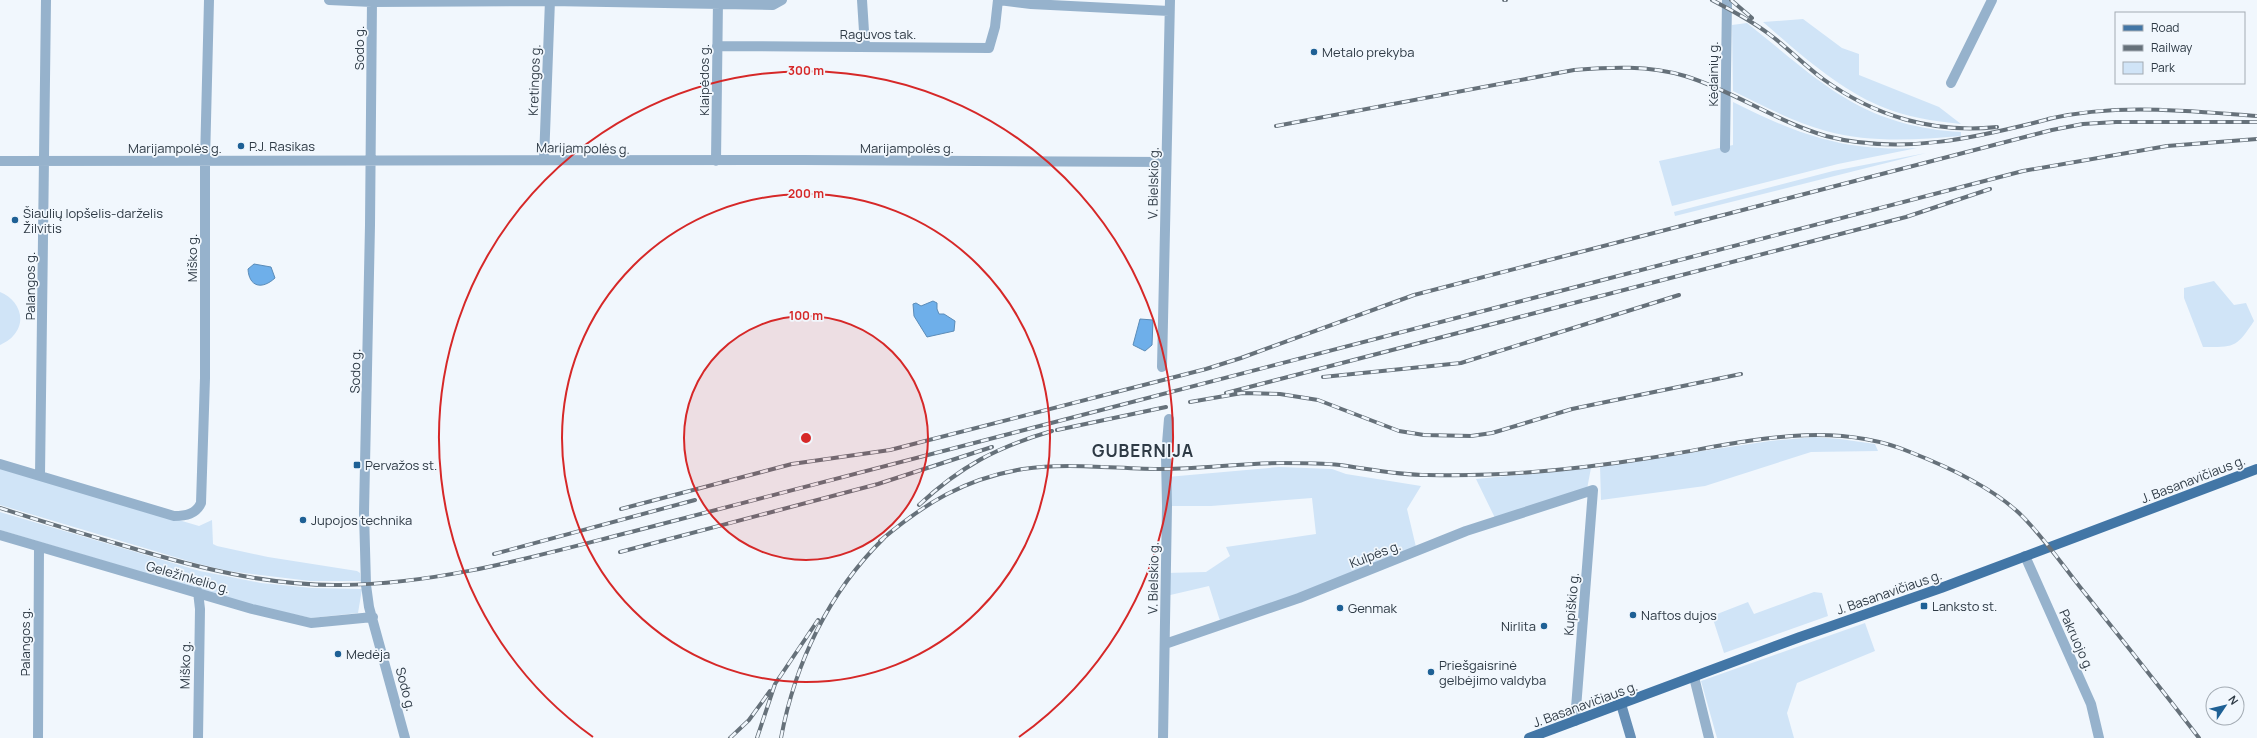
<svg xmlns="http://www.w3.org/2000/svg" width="2257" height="738" viewBox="0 0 2257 738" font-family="Manrope,sans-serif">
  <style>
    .green { fill: #d0e4f7 }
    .water { fill: #6eafea; stroke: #5b8cb8 }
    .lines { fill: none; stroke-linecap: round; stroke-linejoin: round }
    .street { stroke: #96b2cc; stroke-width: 10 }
    .secondary { stroke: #668fb6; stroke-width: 10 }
    .primary { stroke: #4276a6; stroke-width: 10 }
    .rail-casing { stroke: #66717a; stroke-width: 4 }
    .rail { stroke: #f1f7fd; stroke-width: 2.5; stroke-dasharray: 8; stroke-linecap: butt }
    .ring { fill: none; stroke: #d62828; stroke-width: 2 }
    .poi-dot { fill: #1e6095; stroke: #f1f7fd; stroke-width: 1.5 }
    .labels { text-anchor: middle; stroke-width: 3.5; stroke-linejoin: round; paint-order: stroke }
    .street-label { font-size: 13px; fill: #2e3a45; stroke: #f1f7fd }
    .poi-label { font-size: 13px; fill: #2e3a45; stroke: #f1f7fd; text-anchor: start }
    .district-label { font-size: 17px; font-weight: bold; letter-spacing: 1px; fill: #2e3a45; stroke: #f1f7fd }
    .centre { fill: #d62828; stroke: #f1f7fd; stroke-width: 2 }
    .ring-label { font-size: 12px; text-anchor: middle; font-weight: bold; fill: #d62828; stroke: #f1f7fd; stroke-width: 3.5; stroke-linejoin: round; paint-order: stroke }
  </style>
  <rect width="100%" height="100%" fill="#f1f7fd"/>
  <path class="green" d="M 1803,19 L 1842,48 L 1859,54 L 1859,75 L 1939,107 L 1961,124 C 1933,121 1905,117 1880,106 C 1836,87 1799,53 1763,22 Z
    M 1747,23 C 1821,82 1861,126 1961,132 L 1961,136 C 1916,140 1870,143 1826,131 C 1794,122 1763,106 1733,91 L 1732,25 Z
    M 1733,102 C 1797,134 1844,152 1917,148 L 1838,164 L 1672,206 L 1659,161 L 1733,145 Z
    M 1926,153 L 1675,216 L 1674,212 L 1833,171 Z
    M 2214,281 L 2234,305 L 2246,303 L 2254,321 C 2236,348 2235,347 2203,347 L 2184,298 L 2184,288 Z
    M 0,292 C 18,299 28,320 13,336 C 10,340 4,343 0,345 Z
    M 1815,437 L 1840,439 L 1875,444 L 1878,451 L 1811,452 L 1705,486 L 1601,500 L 1600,466 L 1770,441 Z
    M 0,467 L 199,526 L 212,520 L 213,544 L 217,546 L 268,557 L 357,571 L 360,573 L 361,581 L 310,581 L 228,571 L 195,563 L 0,505 Z
    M 1279,467 L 1332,469 L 1346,474 L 1421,486 L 1407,509 L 1416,547 L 1221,624 L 1209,586 L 1166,596 L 1166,573 L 1206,572 L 1230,556 L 1226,547 L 1316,534 L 1312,498 L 1211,506 L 1167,506 L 1167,477 Z
    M 1591,468 L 1587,489 L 1495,518 L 1476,479 Z
    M 0,512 L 200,571 L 261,583 L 312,588 L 362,589 L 358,613 L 311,618 L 256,606 L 0,530 Z
    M 1814,592 L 1822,593 L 1828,616 L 1724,653 L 1712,616 L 1748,602 L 1754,614 Z
    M 1865,623 L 1875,651 L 1797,683 L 1787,713 L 1794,738 L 1717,738 L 1701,681 Z"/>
  <path class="water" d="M 254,264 L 271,267 L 275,278 C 262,290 249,287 248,269 Z
    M 933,301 L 937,303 L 937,309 L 939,314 L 944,314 L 955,321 L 954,331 L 927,337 L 914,316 L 913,304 L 916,303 L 921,306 Z
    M 1140,319 L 1153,320 L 1152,345 L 1145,351 L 1133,345 Z"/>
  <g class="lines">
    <path class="street" d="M 329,0 L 372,2 L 550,1 L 773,5 L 782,0
      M 372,0 L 370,225 L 364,513 L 366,585 L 369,607 L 405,738
      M 862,0 L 865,47
      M 999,0 L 1031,4 L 1169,11
      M 717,46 L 989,48 L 995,27 L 998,0
      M 1951,83 L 1992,0
      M 1725,148 L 1727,0
      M 544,160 L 550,0
      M 0,161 L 804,160 L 1166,162
      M 716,161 L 718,0
      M 1162,367 L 1170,0
      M 0,464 L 174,516 C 186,516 196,514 201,503 L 205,378 L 205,161 L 209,0
      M 40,476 L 46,0
      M 0,535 L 252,609 L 311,623 L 373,617
      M 2025,556 L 2091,704 L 2099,738
      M 1165,644 L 1299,598 L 1466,531 L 1593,490 L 1575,721
      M 1694,677 L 1709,738
      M 38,738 L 39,547
      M 198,738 L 200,609 L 198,592
      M 1163,738 L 1167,506 L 1166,456 L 1169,419"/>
    <path class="secondary" d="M 1621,704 L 1631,738"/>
    <path class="primary" d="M 1529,738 L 1800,637 L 1941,588 L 2257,469"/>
    <defs>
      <path id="rail" d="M 1504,0 L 1506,0
        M 1712,0 C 1731,10 1752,21 1769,34 C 1788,48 1804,65 1823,79 C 1874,116 1934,134 1997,127
        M 1731,0 L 1752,18
        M 2048,119 C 2117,103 2187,111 2257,116
        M 1276,126 L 1574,70 C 1611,67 1648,65 1685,76 C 1734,91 1777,122 1826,136 C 1902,156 1980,137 2053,118
        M 1323,377 L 1461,363 L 1679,295
        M 1226,393 L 1906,217 L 1990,189
        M 1190,402 L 1242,393 L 1280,394 L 1318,400 L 1399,431 L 1424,435 L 1471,436 L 1492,433 L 1572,409 L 1741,374
        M 1057,430 L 1166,407
        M 919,505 C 961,466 997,447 1052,431
        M 0,508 C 41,521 83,534 125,546 C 195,567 267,586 341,585 C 440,584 536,556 631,532 L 2023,171 L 2167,146 L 2257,139
        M 621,509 L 792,464 L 890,450 L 1206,369 L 1241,358 L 1414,295 L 2052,130 L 2083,124 L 2116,122 L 2257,122
        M 880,541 C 925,503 964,479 1023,469 C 1068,462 1117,469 1163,469 C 1202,469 1242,463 1281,463 C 1300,463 1321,463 1340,465 C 1369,469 1398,475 1428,475 C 1498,477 1580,469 1649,458 C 1735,445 1825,417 1910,452 C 1946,466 1991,487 2019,513 C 2042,535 2061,563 2080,587 C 2120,637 2160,687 2199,738
        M 620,552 L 878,484 L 992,447
        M 494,554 L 695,500
        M 730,738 L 749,720 L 770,691
        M 757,738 L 775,684 L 818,620
        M 781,738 C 795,663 829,592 884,538"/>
    </defs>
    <use href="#rail" class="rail-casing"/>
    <use href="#rail" class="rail"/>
  </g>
  <circle cx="806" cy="438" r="122" fill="#d62828" fill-opacity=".12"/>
  <g class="ring">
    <circle cx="806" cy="438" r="122"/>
    <circle cx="806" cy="438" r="244"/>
    <path d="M593 737A367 367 0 1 1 1019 737"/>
  </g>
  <g class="poi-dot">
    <circle cx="1314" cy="52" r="4"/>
    <circle cx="241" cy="146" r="4"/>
    <circle cx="15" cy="220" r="4"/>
    <rect x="353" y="461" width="8" height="8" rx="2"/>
    <circle cx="303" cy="520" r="4"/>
    <rect x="1920" y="602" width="8" height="8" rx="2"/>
    <circle cx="1340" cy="608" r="4"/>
    <circle cx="1633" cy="615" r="4"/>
    <circle cx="1544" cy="626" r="4"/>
    <circle cx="338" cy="654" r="4"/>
    <circle cx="1431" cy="672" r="4"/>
  </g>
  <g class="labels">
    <g class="street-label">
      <text x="878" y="39">Raguvos tak.</text>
      <text transform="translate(359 48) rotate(-90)" y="5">Sodo g.</text>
      <text transform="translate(1713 74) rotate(-90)" y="5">Kėdainių g.</text>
      <text transform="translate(534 80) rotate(-88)" y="5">Kretingos g.</text>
      <text transform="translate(704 80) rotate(-90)" y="5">Klaipėdos g.</text>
      <text x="175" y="153">Marijampolės g.</text>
      <text transform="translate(583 148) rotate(1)" y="5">Marijampolės g.</text>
      <text x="907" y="153">Marijampolės g.</text>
      <text transform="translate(1153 183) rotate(-89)" y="5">V. Bielskio g.</text>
      <text transform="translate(192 258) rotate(-90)" y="5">Miško g.</text>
      <text transform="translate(30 286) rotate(-90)" y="5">Palangos g.</text>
      <text transform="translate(355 371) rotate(-89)" y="5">Sodo g.</text>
      <text transform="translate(2193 479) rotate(-21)" y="5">J. Basanavičiaus g.</text>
      <text transform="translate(1375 554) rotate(-21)" y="5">Kulpės g.</text>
      <text transform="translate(188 577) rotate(16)" y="5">Geležinkelio g.</text>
      <text transform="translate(1153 578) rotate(-89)" y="5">V. Bielskio g.</text>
      <text transform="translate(1889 592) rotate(-19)" y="5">J. Basanavičiaus g.</text>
      <text transform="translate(1571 604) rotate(-85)" y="5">Kupiškio g.</text>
      <text transform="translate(2077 640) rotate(66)" y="5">Pakruojo g.</text>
      <text transform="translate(25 642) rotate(-90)" y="5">Palangos g.</text>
      <text transform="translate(185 665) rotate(-89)" y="5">Miško g.</text>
      <text transform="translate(406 689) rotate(75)" y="5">Sodo g.</text>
      <text transform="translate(1585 704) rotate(-20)" y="5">J. Basanavičiaus g.</text>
    </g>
    <g class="poi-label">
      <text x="1322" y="57">Metalo prekyba</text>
      <text x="249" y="151">P.J. Rasikas</text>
      <text x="23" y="218">Šiaulių lopšelis-darželis<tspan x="23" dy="15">Žilvitis</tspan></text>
      <text x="365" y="470">Pervažos st.</text>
      <text x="311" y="525">Jupojos technika</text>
      <text x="1932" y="611">Lanksto st.</text>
      <text x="1348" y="613">Genmak</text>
      <text x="1641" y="620">Naftos dujos</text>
      <text x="1536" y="631" text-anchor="end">Nirlita</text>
      <text x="346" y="659">Medėja</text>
      <text x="1439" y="670">Priešgaisrinė<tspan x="1439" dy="15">gelbėjimo valdyba</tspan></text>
    </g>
    <g class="district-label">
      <text x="1143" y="457">GUBERNIJA</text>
    </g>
  </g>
  <circle cx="806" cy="438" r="6" class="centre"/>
  <g class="ring-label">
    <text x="806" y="75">300 m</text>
    <text x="806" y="198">200 m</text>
    <text x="806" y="320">100 m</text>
  </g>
  <rect x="2115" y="12" width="130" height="72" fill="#f1f7fd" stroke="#a3abb3"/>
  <rect x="2123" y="25" width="20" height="6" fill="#4276a6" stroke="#a3abb3"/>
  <text x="2151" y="32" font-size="12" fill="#2e3a45">Road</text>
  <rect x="2123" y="45" width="20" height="6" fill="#66717a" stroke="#a3abb3"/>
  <text x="2151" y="52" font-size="12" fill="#2e3a45">Railway</text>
  <rect x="2123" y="62" width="20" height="12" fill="#d0e4f7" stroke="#a3abb3"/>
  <text x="2151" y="72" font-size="12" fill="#2e3a45">Park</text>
  <g transform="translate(2225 706) rotate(55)"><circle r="19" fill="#f1f7fd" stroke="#a3abb3"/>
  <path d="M0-3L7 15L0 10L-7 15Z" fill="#1e6095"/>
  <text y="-6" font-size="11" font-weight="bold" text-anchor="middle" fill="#2e3a45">N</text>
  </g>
</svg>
